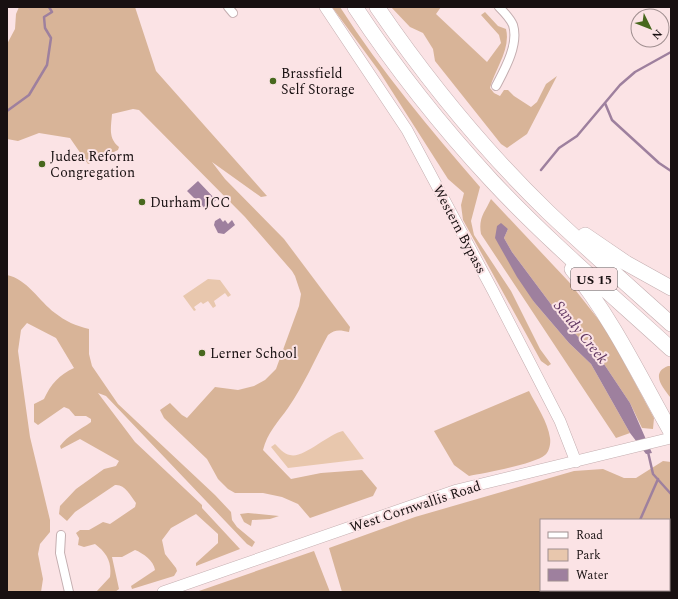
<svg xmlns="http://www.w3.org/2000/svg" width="678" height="599" viewBox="0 0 678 599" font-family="Spectral,serif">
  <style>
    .green { fill: #e8c7ad }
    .forest { fill: #d8b498 }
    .water { fill: #9e809e }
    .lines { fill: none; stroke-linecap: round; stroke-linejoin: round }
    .stream { stroke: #9e809e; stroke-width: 2.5 }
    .street-casing { stroke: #c4aeb0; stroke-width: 10 }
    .secondary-casing { stroke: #c4aeb0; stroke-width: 12 }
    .highway-casing { stroke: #c4aeb0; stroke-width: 16 }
    .street { stroke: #fff; stroke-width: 8 }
    .secondary { stroke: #fff; stroke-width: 11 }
    .highway { stroke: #fff; stroke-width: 15 }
    .poi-dot { fill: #48681e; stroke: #fbe3e5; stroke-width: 1.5 }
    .labels { text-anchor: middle; stroke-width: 4; stroke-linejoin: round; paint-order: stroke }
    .shield { fill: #fbe3e5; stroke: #5c4f51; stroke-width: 1 }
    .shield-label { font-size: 13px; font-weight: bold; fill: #181011 }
    .poi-label { font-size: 14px; fill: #181011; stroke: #fbe3e5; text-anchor: start }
    .street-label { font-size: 14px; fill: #181011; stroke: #fbe3e5 }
    .water-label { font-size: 15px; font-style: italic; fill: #613762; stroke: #fbe3e5 }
  </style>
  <rect width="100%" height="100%" fill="#fbe3e5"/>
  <path class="green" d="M 208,279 L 220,280 L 231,295 L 228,297 L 225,293 L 214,301 L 216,306 L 213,308 L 208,301 L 203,304 L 201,302 L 194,307 L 196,310 L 194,311 L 183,296 Z
    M 343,431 L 364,459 L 288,468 L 271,447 L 275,444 C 279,448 284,454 290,455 C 303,459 328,434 343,431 Z"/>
  <path class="forest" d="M 19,7 L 135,7 L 156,71 L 267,196 L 261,197 L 212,162 L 225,179 L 284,239 L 350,327 L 349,332 C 340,330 335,329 328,335 C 315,359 304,385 288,408 C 278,422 267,433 263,450 L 291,479 L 321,473 L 362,470 L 377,488 L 373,496 L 310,518 L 298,504 L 282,497 L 263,493 L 235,493 L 228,489 L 218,479 L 207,459 L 164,418 L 160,410 L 170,403 L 182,415 L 187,418 L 215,387 L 238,390 L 254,386 L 265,380 L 276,369 L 299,306 L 301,294 L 295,276 L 292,271 L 245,217 L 139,110 L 133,109 L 112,114 C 111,128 108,138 119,147 L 118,150 L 88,164 L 70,138 L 39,133 L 18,141 L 7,139 L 7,44 L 15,29 L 16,14 Z
    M 332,7 L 340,7 C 381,71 430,129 480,187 L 471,221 L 474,235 L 511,291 L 540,349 L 551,364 L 548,366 L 541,361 L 463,220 L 461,205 L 464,193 L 448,179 L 379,71 Z
    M 391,7 L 441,7 L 436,14 L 487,62 L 501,43 L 499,35 L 481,15 L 485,12 L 498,26 L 506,29 C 511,49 495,69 490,88 L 494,93 L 500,96 L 504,90 L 508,90 L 514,96 L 531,107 L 537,102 L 546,84 L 557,76 L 527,134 L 507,148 L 501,144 L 435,61 L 433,49 L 423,33 L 410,27 Z
    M 491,199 L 569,282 L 606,329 L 654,418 L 653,429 L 642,428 L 630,403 L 604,364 L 565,323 L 512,252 L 504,238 L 508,229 L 497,226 L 534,302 L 569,343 L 591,364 L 630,433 L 616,438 L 481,234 C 478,218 485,212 491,199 Z
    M 7,275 C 27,279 39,301 55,313 C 65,321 76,326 89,329 L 89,354 L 92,366 L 118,404 L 215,495 L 231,512 L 232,520 L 237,527 L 255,542 L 252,547 L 247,544 L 106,396 L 98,393 L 135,442 L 202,505 L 202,508 L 240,549 L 196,566 L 196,563 L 218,543 L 218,534 L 196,514 L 171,528 L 162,540 L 165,554 L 176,568 L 177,571 L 174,576 L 132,589 L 131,586 L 155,570 C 154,561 143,553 135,550 L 122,557 L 112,557 L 119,589 L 115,592 L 96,592 L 110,577 C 112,562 107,553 95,544 L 84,547 L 78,545 L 79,538 L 76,533 L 80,530 L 89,530 L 103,522 L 110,524 L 135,507 L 136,503 C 130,495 125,484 115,485 L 75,512 L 67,521 L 59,514 L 60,506 L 76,489 L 104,469 L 116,466 L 119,461 L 80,439 L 61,449 L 60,446 C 68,435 80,430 91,422 L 91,419 L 86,416 L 75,416 L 69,409 L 64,407 L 38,425 L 34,422 L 34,404 L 44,399 C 50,385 60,374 74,368 L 56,338 L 27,323 L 21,330 L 18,351 L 30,437 L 50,520 L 50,532 L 40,544 L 38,554 L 43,579 L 41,592 L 7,592 Z
    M 668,366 L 671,366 L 671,398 C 663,388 650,373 668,366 Z
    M 529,391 C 536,405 548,422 550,438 C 551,443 549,452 545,455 C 535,464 484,473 469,476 L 454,465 L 434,431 Z
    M 663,461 L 671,462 L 671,580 L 669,579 L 669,520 L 541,520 L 541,590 L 594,590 L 592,592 L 342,592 L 329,548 L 415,517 L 574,471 L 603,469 L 624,478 L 636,478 Z
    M 248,513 L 279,516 L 270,519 L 252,520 L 251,526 L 244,522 L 240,514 Z
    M 314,551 L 330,592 L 196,592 Z"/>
  <path class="water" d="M 198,181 L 216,200 L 206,210 L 187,191 Z
    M 220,218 L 223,222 L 225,220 L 228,224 L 232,220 L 235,225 L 224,234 L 218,233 L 214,225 L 215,221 Z
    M 501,223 L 508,229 L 504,238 L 512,252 L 565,323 L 604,364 L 630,403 L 652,453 L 646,454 L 630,433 L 591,364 L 569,343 L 534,302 L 517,277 L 495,238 L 497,226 Z
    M 669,589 L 671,589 L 671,592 L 617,592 L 616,590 Z"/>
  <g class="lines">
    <path class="stream" d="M 605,103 L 612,120 L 659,163 L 671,171
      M 7,111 L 29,95 L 47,65 L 51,38 L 45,28 L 44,17 L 52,12 L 49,7
      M 541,170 L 559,148 L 577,136 L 620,85 L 635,72 L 671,52
      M 648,452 L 653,474 L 671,494
      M 640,520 L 658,479
      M 583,592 L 584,590"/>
    <defs>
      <path id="street" d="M 228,7 L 233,13
        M 496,86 C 505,69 519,44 513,25 C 510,18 504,12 499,7
        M 61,535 L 60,553 L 69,592"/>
      <path id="secondary" d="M 325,7 L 407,130 L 493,291 L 560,421 L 576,462
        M 163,592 L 457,490 L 671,438"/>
      <path id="highway" d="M 355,7 C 396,69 442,127 492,181 C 548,241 611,294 671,349
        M 377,7 C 427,80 484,150 548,212 C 588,250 630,287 671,324
        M 585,235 L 626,263 L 671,288
        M 572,269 C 612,318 640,377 671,432"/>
    </defs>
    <use href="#street" class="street-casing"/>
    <use href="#secondary" class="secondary-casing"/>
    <use href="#highway" class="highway-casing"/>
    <use href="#street" class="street"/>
    <use href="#secondary" class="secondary"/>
    <use href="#highway" class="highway"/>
  </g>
  <g class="poi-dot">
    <circle cx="273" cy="81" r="4"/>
    <circle cx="42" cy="164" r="4"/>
    <circle cx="142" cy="202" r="4"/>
    <circle cx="202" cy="353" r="4"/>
  </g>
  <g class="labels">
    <rect class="shield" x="571" y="268" width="46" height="22" rx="3"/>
    <g class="shield-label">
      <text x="594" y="284">US 15</text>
    </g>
    <g class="poi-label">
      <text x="281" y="78">Brassfield<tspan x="281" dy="16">Self Storage</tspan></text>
      <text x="50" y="161">Judea Reform<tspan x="50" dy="16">Congregation</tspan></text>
      <text x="150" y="207">Durham JCC</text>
      <text x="210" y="358">Lerner School</text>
    </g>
    <g class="street-label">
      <text transform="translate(460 229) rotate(62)" y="5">Western Bypass</text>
      <text transform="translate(415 506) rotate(-18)" y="5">West Cornwallis Road</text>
    </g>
    <g class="water-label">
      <text transform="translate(581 332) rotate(51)" y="5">Sandy Creek</text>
    </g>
  </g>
  <rect width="678" height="599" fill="none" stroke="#181011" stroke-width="16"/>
  <rect x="540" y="519" width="130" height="72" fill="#fbe3e5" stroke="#a08f90"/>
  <rect x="548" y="532" width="20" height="6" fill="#ffffff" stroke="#a08f90"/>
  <text x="576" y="539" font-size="12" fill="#181011">Road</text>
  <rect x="548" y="549" width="20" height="12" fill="#e8c7ad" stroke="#a08f90"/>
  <text x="576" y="559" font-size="12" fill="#181011">Park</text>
  <rect x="548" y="569" width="20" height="12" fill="#9e809e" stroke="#a08f90"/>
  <text x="576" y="579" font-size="12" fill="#181011">Water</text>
  <g transform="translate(650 28) rotate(133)"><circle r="19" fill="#fbe3e5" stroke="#a08f90"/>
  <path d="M0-3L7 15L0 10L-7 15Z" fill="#48681e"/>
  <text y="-6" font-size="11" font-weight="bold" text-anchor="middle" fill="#181011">N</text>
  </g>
</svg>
